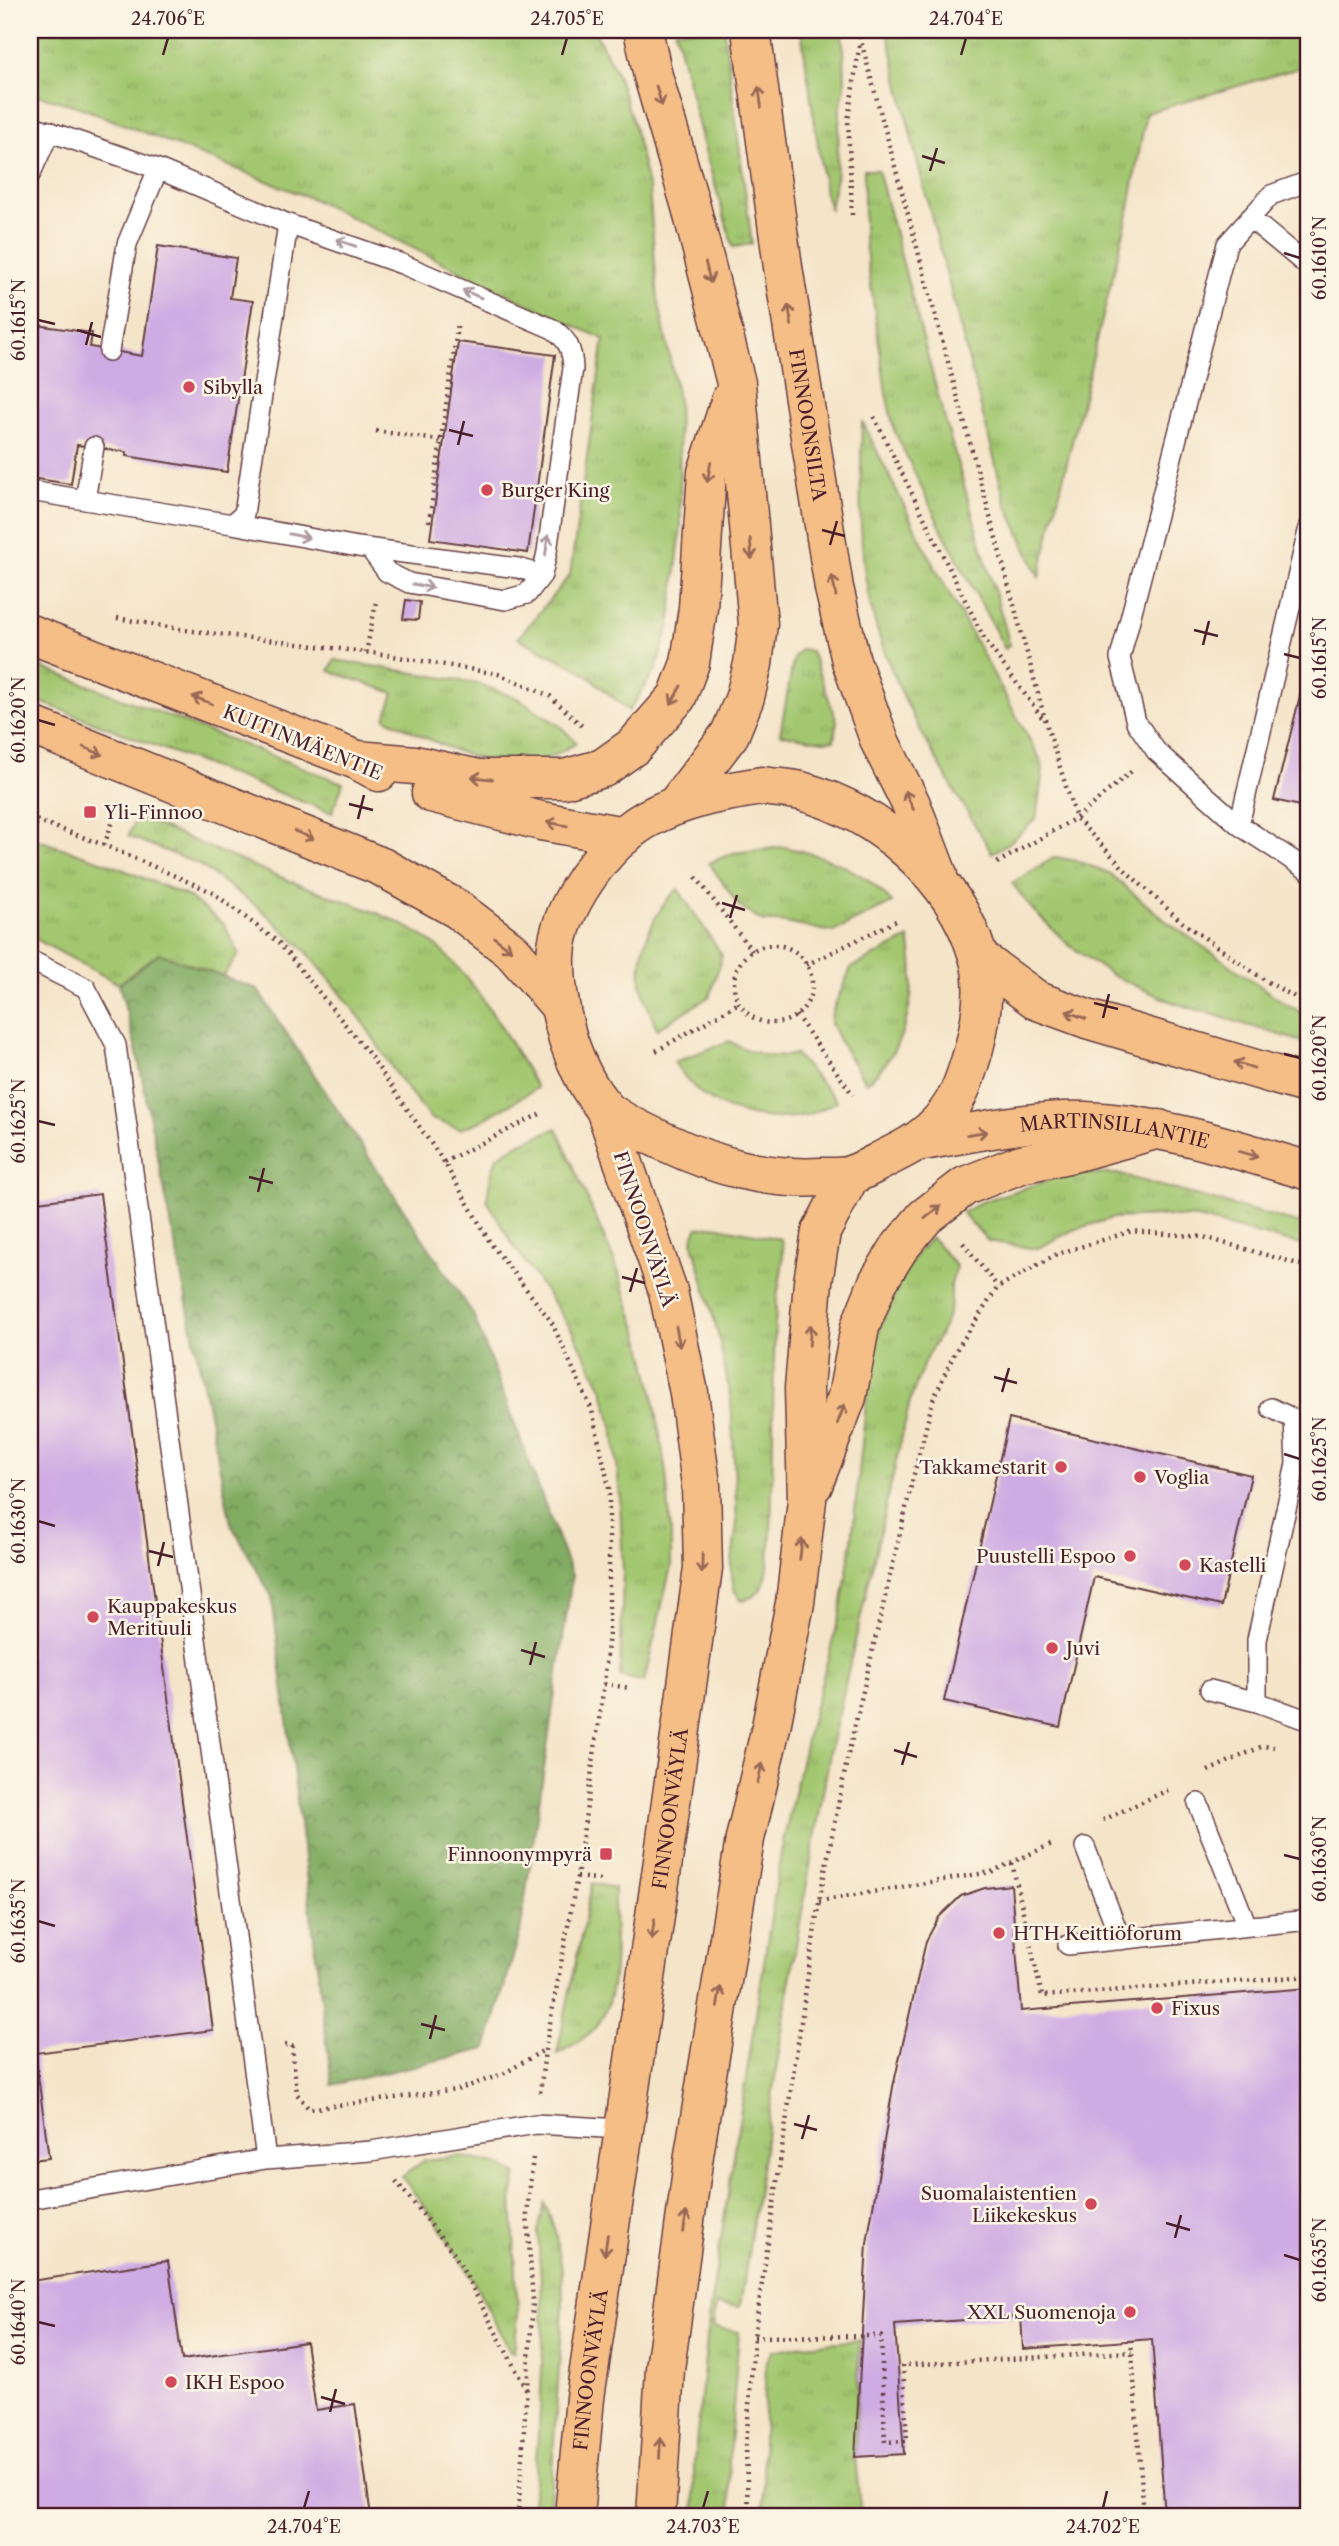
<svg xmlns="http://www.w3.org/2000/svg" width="1339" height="2546" viewBox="0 0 1339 2546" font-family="'Libre Caslon Text',serif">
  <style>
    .grass { fill: url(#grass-tufts); stroke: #76734e; stroke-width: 2 }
    .forest { fill: url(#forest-crowns); stroke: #666646; stroke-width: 2 }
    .building { fill: #cfabe3 }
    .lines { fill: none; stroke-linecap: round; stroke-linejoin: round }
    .lane-casing { stroke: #643d43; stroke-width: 22 }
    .primary-casing { stroke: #643d43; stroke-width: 41 }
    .path { stroke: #643d43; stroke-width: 4.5; stroke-dasharray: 2 5; stroke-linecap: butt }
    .lane { stroke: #fff; stroke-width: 19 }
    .primary { stroke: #f6be87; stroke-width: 38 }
    .oneway { stroke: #976754 }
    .oneway2 { stroke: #ae9aa0 }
    .ticks { fill: none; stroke: #4a1f2b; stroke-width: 2.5 }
    .poi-dot { fill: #d1495b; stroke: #fcf5e5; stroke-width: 2.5 }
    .labels { text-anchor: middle; stroke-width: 5; stroke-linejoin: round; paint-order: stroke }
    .poi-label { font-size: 19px; fill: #4a1f2b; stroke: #fcf5e5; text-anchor: start }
    .street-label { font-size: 19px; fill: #4a1f2b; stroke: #fcf5e5 }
    .neatline { fill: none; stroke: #4a1f2b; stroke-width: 2.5 }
    .ticks-label { font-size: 18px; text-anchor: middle; fill: #4a1f2b }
  </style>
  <defs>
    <pattern id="grass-tufts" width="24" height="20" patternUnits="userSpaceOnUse" patternTransform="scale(1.75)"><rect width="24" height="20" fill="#a3c770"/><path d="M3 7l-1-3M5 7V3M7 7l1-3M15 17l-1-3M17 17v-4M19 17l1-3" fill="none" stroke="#8eaa61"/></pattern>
    <pattern id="forest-crowns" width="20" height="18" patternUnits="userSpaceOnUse" patternTransform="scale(1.75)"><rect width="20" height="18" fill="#82ac62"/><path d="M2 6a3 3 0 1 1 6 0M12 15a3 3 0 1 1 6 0" fill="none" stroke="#6c8b51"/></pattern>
  </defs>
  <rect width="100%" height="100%" fill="#fcf5e5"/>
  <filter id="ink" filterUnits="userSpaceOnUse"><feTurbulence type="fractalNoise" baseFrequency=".0143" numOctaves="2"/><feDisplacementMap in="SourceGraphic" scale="14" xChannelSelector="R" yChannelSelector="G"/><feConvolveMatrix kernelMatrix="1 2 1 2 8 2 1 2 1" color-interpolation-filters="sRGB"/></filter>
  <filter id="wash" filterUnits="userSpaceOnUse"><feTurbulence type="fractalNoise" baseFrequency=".00686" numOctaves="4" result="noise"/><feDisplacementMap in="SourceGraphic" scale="28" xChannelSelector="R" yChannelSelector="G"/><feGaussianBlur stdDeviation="1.57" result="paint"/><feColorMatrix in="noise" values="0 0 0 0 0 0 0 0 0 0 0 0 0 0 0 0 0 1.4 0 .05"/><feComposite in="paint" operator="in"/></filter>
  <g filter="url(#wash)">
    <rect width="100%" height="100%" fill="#f4e4c8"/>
    <path class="grass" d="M 30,30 L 594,30 L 616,72 L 633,122 L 649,190 L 658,299 L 678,399 L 681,527 L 670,624 L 656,669 L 629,711 L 582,671 L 518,638 L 570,575 L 604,339 L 548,314 L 315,200 L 77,106 L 30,93 Z
      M 675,30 L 724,30 L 752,244 L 733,247 L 704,147 Z
      M 801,30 L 841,30 L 844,51 L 845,86 L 840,108 L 836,180 L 830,208 L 825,193 Z
      M 887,30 L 1309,30 L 1309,65 L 1146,113 L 1128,214 L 1039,577 L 1006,504 L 914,149 Z
      M 878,170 L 939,399 L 1006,631 L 1009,645 L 1005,649 L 940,526 L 894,430 L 886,393 L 864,236 L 864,170 Z
      M 862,421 L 933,564 L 1040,759 L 1043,770 L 1036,819 L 1009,843 L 992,853 C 947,778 886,684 869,598 C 857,540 861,480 862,421 Z
      M 801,649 L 811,651 L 837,721 L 834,740 L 823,741 L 780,734 L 794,657 Z
      M 335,660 L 476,683 L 519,699 L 560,726 L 577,743 C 565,749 551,759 538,761 C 483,772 432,740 385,718 L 394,693 L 329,671 Z
      M 30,663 L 343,783 L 332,813 L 30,698 Z
      M 137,817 C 196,841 254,868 314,890 C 359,907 407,919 443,952 C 481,988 511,1043 537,1088 L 481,1121 L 460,1129 L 431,1119 L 398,1077 L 361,1019 L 332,982 L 306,951 L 262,910 L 198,864 L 128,836 Z
      M 35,839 L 107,863 L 187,896 L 224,924 L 239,954 L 223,976 L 159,954 L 119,984 L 30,936 L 30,840 Z
      M 784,847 C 826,856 864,869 892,903 L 833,932 L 780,922 L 763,922 L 739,906 L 709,863 L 733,853 Z
      M 1055,857 L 1077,861 L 1109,873 L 1166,921 L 1282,1001 L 1309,1017 L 1309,1044 L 1172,1002 L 1113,976 L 1069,945 L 1032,909 L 1012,883 Z
      M 678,889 L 722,955 L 710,996 L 657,1029 C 651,1014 643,998 641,982 C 638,949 653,911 678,889 Z
      M 909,938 C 919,988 908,1050 866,1083 L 840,1042 L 831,1023 L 832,1012 L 851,968 Z
      M 729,1041 C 748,1052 774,1061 795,1054 L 837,1101 C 830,1105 821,1110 813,1113 C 778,1124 732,1116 703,1095 C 691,1086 682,1074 674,1062 Z
      M 557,1128 L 616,1265 L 641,1341 L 653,1392 L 666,1472 L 671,1534 L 671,1566 L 644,1682 L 620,1676 L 623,1572 L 620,1496 L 614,1434 L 603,1390 L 574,1333 L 512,1243 L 487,1200 L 490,1179 L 497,1157 L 516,1145 Z
      M 1068,1174 L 1117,1174 L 1309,1226 L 1309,1247 L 1197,1218 L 1159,1216 L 1113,1218 L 1076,1229 L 1036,1249 L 988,1241 L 962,1213 L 981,1202 Z
      M 714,1226 L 781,1239 C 787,1259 777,1286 776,1308 C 772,1369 774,1430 772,1491 C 771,1519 772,1550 766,1577 C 763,1590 754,1599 741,1600 L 734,1590 L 731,1569 L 737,1523 L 731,1400 L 718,1334 L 692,1240 L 697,1228 Z
      M 931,1237 L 956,1266 L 951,1285 L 951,1304 L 944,1327 L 925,1360 L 910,1401 L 831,1747 L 789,1985 L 740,2307 L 716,2304 L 713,2327 L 739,2332 L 729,2458 L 731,2516 L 695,2516 L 694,2464 L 710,2309 L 782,1847 L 807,1736 L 840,1614 L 852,1540 L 871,1357 L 882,1323 L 898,1285 L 914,1257 Z
      M 592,1883 L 614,1888 C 613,1928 623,1999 593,2030 C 583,2040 569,2047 557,2054 Z
      M 458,2156 L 501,2165 L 517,2175 L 512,2196 L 518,2314 L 514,2352 L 510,2351 L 473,2280 L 437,2223 L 402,2177 L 425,2160 Z
      M 545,2203 L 555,2231 L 562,2270 L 563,2308 L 549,2516 L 531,2516 L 540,2411 L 543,2346 L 542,2298 L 538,2231 Z
      M 860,2340 L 855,2457 L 861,2516 L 764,2516 L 763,2442 L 766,2361 L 773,2351 L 803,2345 Z"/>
    <path class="forest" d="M 159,953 L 257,989 L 473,1314 L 572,1576 L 520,1933 L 486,2049 L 332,2085 L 272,1597 L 231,1524 L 137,1053 L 119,984 Z"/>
    <g id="blocks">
      <path class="building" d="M 158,246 L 236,258 L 230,298 L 253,301 L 227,472 L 126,456 L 127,452 L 77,445 L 71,484 L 30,478 L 30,324 L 92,333 L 90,347 L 142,356 Z
        M 458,342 L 555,355 L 528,553 L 430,539 Z
        M 406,600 L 420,602 L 418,620 L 403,619 Z
        M 1308,664 L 1309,664 L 1309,808 L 1274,800 Z
        M 100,1194 L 213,2030 L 35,2053 L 49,2158 L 30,2160 L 30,1203 Z
        M 1009,1419 L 1251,1475 L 1221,1606 L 1094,1577 L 1060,1727 L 944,1701 Z
        M 1011,1885 L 1021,2011 L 1309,1988 L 1309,2516 L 1165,2516 L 1152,2339 L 1023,2349 L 1021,2316 L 895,2325 L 904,2454 L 855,2457 L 867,2243 L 893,2087 L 926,1941 L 939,1917 L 961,1896 L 985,1888 Z
        M 168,2261 L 182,2360 L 306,2342 L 316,2410 L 355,2404 L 371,2516 L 30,2516 L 30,2281 Z"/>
    </g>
  </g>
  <g filter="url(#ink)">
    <use href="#blocks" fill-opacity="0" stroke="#643d43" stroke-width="2"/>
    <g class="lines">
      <defs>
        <path id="lane" d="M 30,125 L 158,169 L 288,224 L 244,514 L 232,524 L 30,491
          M 30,175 L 50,131
          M 1309,181 L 1271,195 L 1227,244 L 1120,658 L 1136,722 L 1156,751 L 1239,825 L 1309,871
          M 1250,218 L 1309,267
          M 109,351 L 127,244 L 158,169
          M 85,500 L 94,447
          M 232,524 L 358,547 L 518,568 L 542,575 L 547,552 L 573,368 C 572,349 568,340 553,329 L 402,264 L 288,224
          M 370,549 L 387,572 L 409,583 L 505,600 L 527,594 L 542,575
          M 1239,825 L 1309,527
          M 30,960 L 86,988 L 116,1045 L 266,2159
          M 1210,1690 L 1257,1702 L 1309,1721
          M 1257,1702 L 1257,1640 L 1296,1464 L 1294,1419 L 1271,1408
          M 1198,1803 L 1247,1926
          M 1085,1847 L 1121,1940
          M 1068,1945 L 1309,1920
          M 30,2199 L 266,2159 L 371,2151 L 536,2124 L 622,2129"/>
        <g id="primary">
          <path d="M 643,30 L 653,76 L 691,207 L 736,383 L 758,624 L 753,664 L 745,697 L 730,734 L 676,805"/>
          <path id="s1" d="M 751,30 L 783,267 L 834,588 L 851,661 L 880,742 L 911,804 L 938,875"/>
          <path d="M 30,634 L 357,760 L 379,772"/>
          <path d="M 30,725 L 382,867 L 457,909 L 512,951 L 558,1004"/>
          <path d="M 357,760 L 415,765 L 479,779 L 564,779 L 603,768 L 634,746 L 677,697 L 690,663 L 698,608 L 707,472 L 731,399"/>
          <path d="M 762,786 C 775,788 789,788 801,791 C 880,813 954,876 978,956 C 987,986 981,1022 973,1052 C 964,1083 956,1108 931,1130 C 918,1142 904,1149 888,1157 C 876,1163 865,1170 853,1174 C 844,1178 831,1177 821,1177 C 765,1180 716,1166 665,1142 C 650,1135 614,1119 604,1107 C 587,1088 576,1063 568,1039 C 560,1011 555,986 556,956 C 558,908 604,844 645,820 C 682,799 722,792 762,786 Z"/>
          <path d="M 431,793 L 541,821 L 624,836"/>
          <path d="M 979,958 L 1038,1001 L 1087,1019 L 1309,1085"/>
          <path id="s2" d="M 917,1142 C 973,1133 1030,1119 1086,1121 C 1163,1124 1236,1150 1309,1171"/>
          <path d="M 813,1485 L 847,1397 L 860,1327 L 878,1282 L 899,1248 L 925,1217 L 965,1186 L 1021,1164 L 1073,1153 L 1159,1129"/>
          <path id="s3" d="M 574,2516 L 585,2398 L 663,1861 L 703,1568 L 701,1485 L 689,1393 L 668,1291 L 605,1109"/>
          <path d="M 656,2516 L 665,2369 L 694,2155 L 745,1839 L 771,1727 L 795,1603 L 807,1500 L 804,1388 L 813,1282 L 821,1232 L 850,1176"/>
        </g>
      </defs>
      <use href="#lane" class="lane-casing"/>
      <use href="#primary" class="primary-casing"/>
      <path class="path" d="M 858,30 L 1046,723 L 1076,818 L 1127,872 L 1182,922 L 1266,981 L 1309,1005
        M 852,215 L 848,120 L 860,42
        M 874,417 L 985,640 L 1043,719
        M 376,431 L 444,441
        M 429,522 L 458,323
        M 117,618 L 185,630 L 381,654 L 498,674 L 550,696 L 584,728
        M 366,653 L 376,602
        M 30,818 L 104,845 L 212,892 L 279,943 L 369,1054 L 444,1162 L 491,1244 L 551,1321 L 592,1410 L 609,1487 L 609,1633 L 604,1684 L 577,1877 L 545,2050 L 540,2093
        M 30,829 L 40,822
        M 104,845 L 113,821
        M 997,863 L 1076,818 L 1132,771
        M 696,877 L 752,951
        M734 984a39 39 0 1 1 78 0a39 39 0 1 1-78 0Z
        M 806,965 L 896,921
        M 796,1015 L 853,1095
        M 656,1051 L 739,1003
        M 444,1162 L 544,1112
        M 963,1243 L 998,1287
        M 604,1684 L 630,1688
        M 1208,1771 L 1263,1746 L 1274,1747
        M 1103,1820 L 1168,1790
        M 1012,1863 L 1042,1996 L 1309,1976
        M 577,1877 L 603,1880
        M 819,1901 L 991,1872 L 1054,1843
        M 285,2045 L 292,2046 L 297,2094 L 309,2109 L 457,2090 L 503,2074 L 544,2050
        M 396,2181 L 455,2255 L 526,2389
        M 754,2337 L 881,2336 L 885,2442 L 907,2441 L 903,2365 L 1132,2352
        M 1131,2340 L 1144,2516
        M 518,2516 L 533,2301 L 527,2215 L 533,2157
        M 748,2516 L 746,2446 L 754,2337 L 819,1901 L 848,1755 L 913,1478 L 933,1400 L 955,1352 L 998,1287 L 1057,1254 L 1132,1231 L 1203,1237 L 1309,1267"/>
      <use href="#lane" class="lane"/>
      <use href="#primary" class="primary"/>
    </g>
    <defs><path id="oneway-shaft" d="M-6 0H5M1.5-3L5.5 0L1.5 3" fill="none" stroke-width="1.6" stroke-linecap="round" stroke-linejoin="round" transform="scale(1.75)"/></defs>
    <g class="oneway">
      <use href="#oneway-shaft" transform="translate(659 96) rotate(74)"/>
      <use href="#oneway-shaft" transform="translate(760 97) rotate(-98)"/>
      <use href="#oneway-shaft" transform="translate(708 273) rotate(76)"/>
      <use href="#oneway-shaft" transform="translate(790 315) rotate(-99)"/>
      <use href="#oneway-shaft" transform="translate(709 472) rotate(100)"/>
      <use href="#oneway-shaft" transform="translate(751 549) rotate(85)"/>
      <use href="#oneway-shaft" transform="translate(834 586) rotate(-101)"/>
      <use href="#oneway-shaft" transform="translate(676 695) rotate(119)"/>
      <use href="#oneway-shaft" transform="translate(202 700) rotate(-159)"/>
      <use href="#oneway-shaft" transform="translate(93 751) rotate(22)"/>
      <use href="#oneway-shaft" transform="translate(482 778) rotate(-174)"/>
      <use href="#oneway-shaft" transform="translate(909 800) rotate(-115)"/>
      <use href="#oneway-shaft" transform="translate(557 824) rotate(-170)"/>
      <use href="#oneway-shaft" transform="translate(304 835) rotate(22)"/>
      <use href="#oneway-shaft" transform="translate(503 944) rotate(37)"/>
      <use href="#oneway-shaft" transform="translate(1076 1015) rotate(-160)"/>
      <use href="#oneway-shaft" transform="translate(1244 1065) rotate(-163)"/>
      <use href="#oneway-shaft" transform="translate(977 1133) rotate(-9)"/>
      <use href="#oneway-shaft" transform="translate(1248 1154) rotate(16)"/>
      <use href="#oneway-shaft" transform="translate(933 1212) rotate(-39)"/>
      <use href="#oneway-shaft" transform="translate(810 1335) rotate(-86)"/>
      <use href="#oneway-shaft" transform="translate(678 1337) rotate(79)"/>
      <use href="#oneway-shaft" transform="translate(841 1414) rotate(-69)"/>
      <use href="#oneway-shaft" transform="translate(801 1549) rotate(-83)"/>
      <use href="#oneway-shaft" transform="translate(702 1563) rotate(91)"/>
      <use href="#oneway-shaft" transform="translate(760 1773) rotate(-77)"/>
      <use href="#oneway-shaft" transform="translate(653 1929) rotate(99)"/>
      <use href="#oneway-shaft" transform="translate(719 1997) rotate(-81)"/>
      <use href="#oneway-shaft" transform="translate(685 2222) rotate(-82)"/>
      <use href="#oneway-shaft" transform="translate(606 2245) rotate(98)"/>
      <use href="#oneway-shaft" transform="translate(660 2448) rotate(-87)"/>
    </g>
    <g class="oneway2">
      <use href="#oneway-shaft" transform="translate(346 243) rotate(-161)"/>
      <use href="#oneway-shaft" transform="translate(472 294) rotate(-157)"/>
      <use href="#oneway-shaft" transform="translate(299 536) rotate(11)"/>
      <use href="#oneway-shaft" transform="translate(547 545) rotate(-81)"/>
      <use href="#oneway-shaft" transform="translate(423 586) rotate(10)"/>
    </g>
  </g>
  <path class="ticks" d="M 163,55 L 168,38M 562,55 L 567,38M 961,55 L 966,38M 922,156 L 945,163M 930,171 L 937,148M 1284,253 L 1300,258M 38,320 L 55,324M 77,330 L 101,337M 86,345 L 92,322M 449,430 L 473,436M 458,445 L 464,421M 822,530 L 845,536M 830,545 L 837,521M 1194,630 L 1218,636M 1203,645 L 1209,621M 1284,654 L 1300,658M 38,720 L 55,725M 349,804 L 373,810M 358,819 L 364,795M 722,903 L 745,910M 730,918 L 737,895M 1094,1003 L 1118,1009M 1103,1018 L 1109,994M 1284,1054 L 1300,1058M 38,1121 L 55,1125M 249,1177 L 273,1183M 258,1192 L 264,1168M 622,1277 L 645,1283M 630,1292 L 637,1268M 994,1377 L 1017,1383M 1002,1392 L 1009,1368M 1284,1454 L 1300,1459M 38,1521 L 55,1526M 149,1551 L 173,1557M 158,1566 L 164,1542M 521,1650 L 545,1657M 530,1665 L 536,1642M 894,1750 L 917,1757M 902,1765 L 909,1742M 1284,1855 L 1300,1859M 38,1921 L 55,1926M 421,2024 L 445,2030M 430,2039 L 436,2015M 794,2124 L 817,2130M 802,2139 L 809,2115M 1166,2223 L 1190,2230M 1175,2238 L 1181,2215M 1284,2255 L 1300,2260M 38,2322 L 55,2326M 321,2397 L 345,2404M 330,2412 L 336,2389M 304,2508 L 309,2491M 703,2508 L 708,2491M 1103,2508 L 1107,2491"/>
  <g class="poi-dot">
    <circle cx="189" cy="387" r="7"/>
    <circle cx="487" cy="490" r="7"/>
    <rect x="83" y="805" width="14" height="14" rx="3.5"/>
    <circle cx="1061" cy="1467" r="7"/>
    <circle cx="1140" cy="1477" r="7"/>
    <circle cx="1130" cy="1556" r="7"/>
    <circle cx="1185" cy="1565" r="7"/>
    <circle cx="93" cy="1617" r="7"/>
    <circle cx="1052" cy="1648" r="7"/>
    <rect x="599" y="1847" width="14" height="14" rx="3.5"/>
    <circle cx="999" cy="1933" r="7"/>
    <circle cx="1157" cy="2008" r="7"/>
    <circle cx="1091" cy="2204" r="7"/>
    <circle cx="1130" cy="2312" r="7"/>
    <circle cx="171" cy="2382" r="7"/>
  </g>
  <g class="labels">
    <g class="poi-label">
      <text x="203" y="394">Sibylla</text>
      <text x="501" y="497">Burger King</text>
      <text x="104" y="819">Yli-Finnoo</text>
      <text x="1047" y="1474" text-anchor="end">Takkamestarit</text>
      <text x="1154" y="1484">Voglia</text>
      <text x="1116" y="1563" text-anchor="end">Puustelli Espoo</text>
      <text x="1199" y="1572">Kastelli</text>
      <text x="107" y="1613">Kauppakeskus<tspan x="107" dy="22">Merituuli</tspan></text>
      <text x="1066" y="1655">Juvi</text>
      <text x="592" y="1861" text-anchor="end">Finnoonympyrä</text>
      <text x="1013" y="1940">HTH Keittiöforum</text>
      <text x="1171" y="2015">Fixus</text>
      <text x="1077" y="2200" text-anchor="end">Suomalaistentien<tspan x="1077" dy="22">Liikekeskus</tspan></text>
      <text x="1116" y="2319" text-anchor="end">XXL Suomenoja</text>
      <text x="185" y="2389">IKH Espoo</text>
    </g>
    <g class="street-label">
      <text dy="7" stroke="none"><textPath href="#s1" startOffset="399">FINNOONSILTA</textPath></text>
      <text transform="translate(303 742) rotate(22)" y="7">KUITINMÄENTIE</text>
      <text dy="7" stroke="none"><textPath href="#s2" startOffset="200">MARTINSILLANTIE</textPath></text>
      <text transform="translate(645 1229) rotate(72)" y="7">FINNOONVÄYLÄ</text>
      <text dy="7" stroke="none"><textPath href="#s3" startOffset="714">FINNOONVÄYLÄ</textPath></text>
      <text dy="7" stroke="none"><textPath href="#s3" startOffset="147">FINNOONVÄYLÄ</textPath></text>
    </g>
  </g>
  <rect width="1339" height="2546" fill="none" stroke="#fcf5e5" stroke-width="77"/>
  <rect x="38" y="38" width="1262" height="2470" class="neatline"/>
  <g class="ticks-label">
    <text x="168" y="25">24.706°E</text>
    <text x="567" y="25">24.705°E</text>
    <text x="966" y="25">24.704°E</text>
    <text transform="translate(1320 258) rotate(-90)" y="6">60.1610°N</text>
    <text transform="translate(19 320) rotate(-90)" y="6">60.1615°N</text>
    <text transform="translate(1320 658) rotate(-90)" y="6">60.1615°N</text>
    <text transform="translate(19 720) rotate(-90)" y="6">60.1620°N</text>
    <text transform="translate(1320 1058) rotate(-90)" y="6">60.1620°N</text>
    <text transform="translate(19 1121) rotate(-90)" y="6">60.1625°N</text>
    <text transform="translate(1320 1459) rotate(-90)" y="6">60.1625°N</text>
    <text transform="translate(19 1521) rotate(-90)" y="6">60.1630°N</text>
    <text transform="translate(1320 1859) rotate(-90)" y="6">60.1630°N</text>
    <text transform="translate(19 1921) rotate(-90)" y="6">60.1635°N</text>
    <text transform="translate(1320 2260) rotate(-90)" y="6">60.1635°N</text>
    <text transform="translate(19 2322) rotate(-90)" y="6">60.1640°N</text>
    <text x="304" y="2533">24.704°E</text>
    <text x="703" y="2533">24.703°E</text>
    <text x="1103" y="2533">24.702°E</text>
  </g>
</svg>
